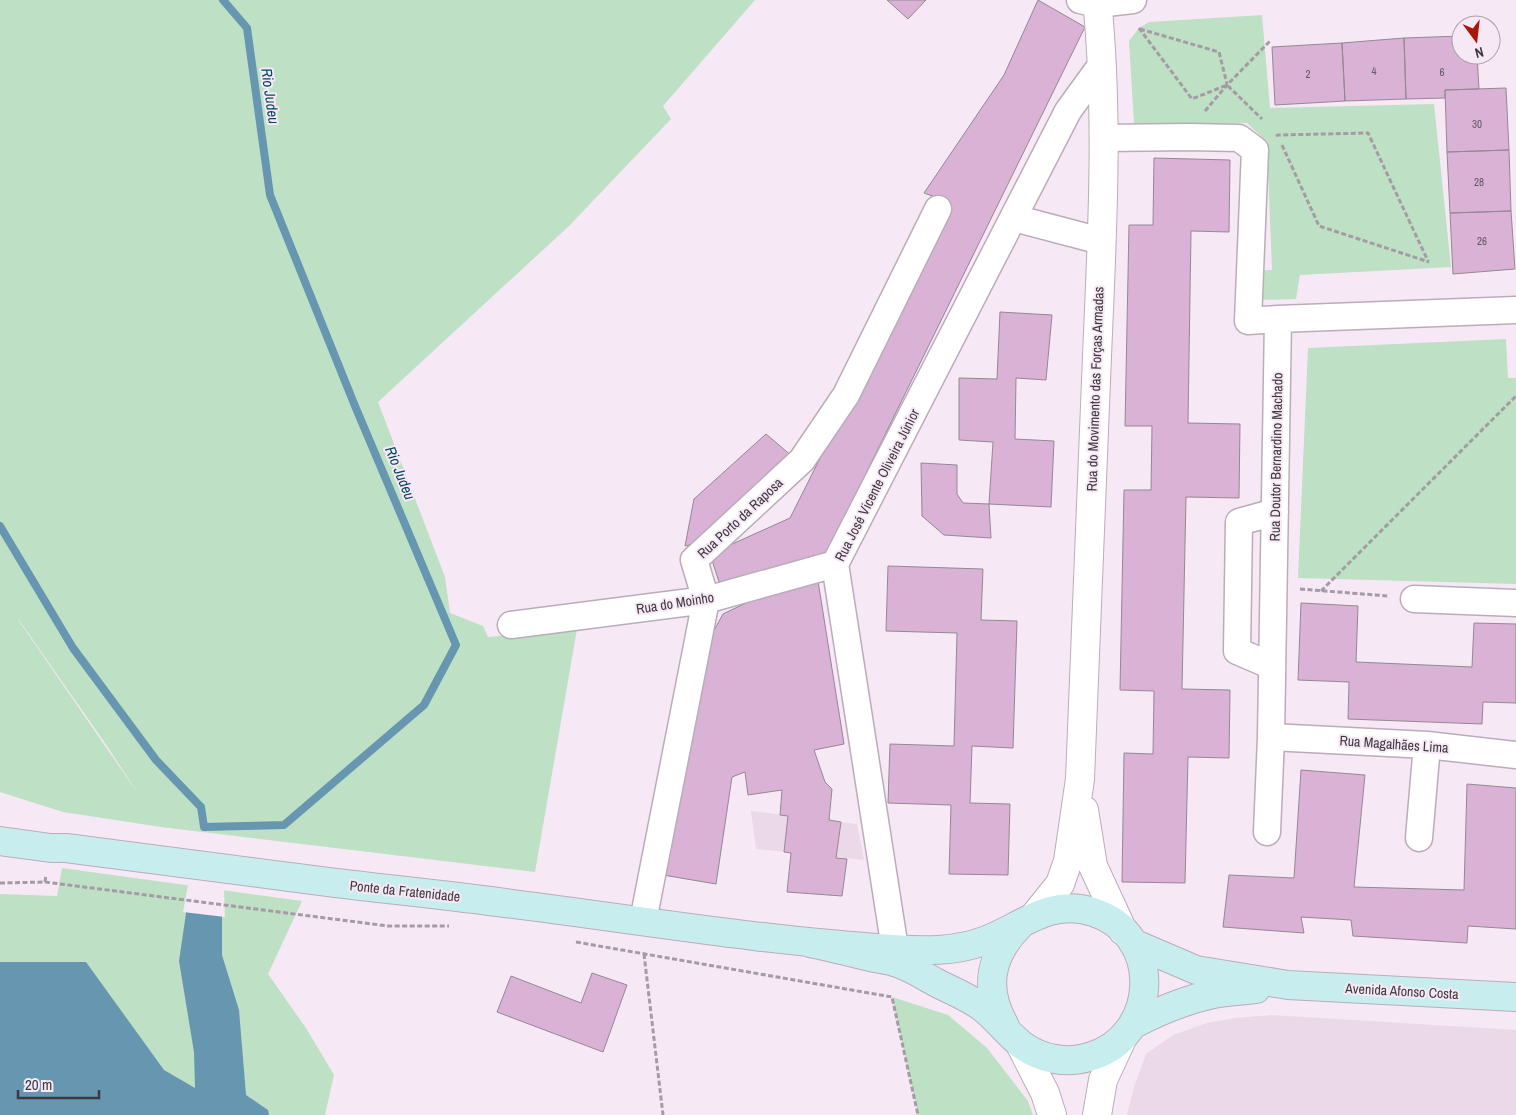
<svg xmlns="http://www.w3.org/2000/svg" width="1516" height="1115" viewBox="0 0 1516 1115" font-family="'Archivo Narrow',sans-serif">
  <style>
    .built { fill: #ebd8e9 }
    .green { fill: #bee0c4; fill-rule: evenodd }
    .water { fill: #6796b1 }
    .pier { fill: #f6e9f5 }
    .lines { fill: none; stroke-linecap: round; stroke-linejoin: round }
    .stream { stroke: #6796b1; stroke-width: 8 }
    .building { fill: #d9b2d5; stroke: #948892 }
    .minor-casing { stroke: #baadb9; stroke-width: 29 }
    .tertiary-casing { stroke: #baadb9; stroke-width: 30 }
    .secondary-casing { stroke: #baadb9; stroke-width: 30 }
    .path { stroke: #a59ba4; stroke-width: 3; stroke-dasharray: 5 2.5; stroke-linecap: butt }
    .minor { stroke: #fff; stroke-width: 26 }
    .tertiary { stroke: #fff; stroke-width: 28 }
    .secondary { stroke: #c8edef; stroke-width: 28 }
    .labels { text-anchor: middle; stroke-width: 4; stroke-linejoin: round; paint-order: stroke }
    .number-label { font-size: 11px; fill: #655764 }
    .street-label { font-size: 14px; fill: #3e393e; stroke: #f6e9f5 }
    .water-label { font-size: 15px; font-style: italic; fill: #044662; stroke: #f6e9f5 }
  </style>
  <rect width="100%" height="100%" fill="#f6e9f5"/>
  <path class="built" d="M 751,811 L 857,824 L 864,860 L 756,849 Z
    M 1271,1015 L 1516,1030 L 1516,1115 L 1127,1115 L 1134,1087 L 1146,1054 L 1173,1035 L 1207,1023 L 1235,1018 Z"/>
  <path class="green" d="M 0,0 L 755,0 L 663,106 L 671,119 L 569,226 L 378,402 L 445,577 L 450,613 L 483,626 L 488,637 L 577,629 L 535,872 L 161,827 L 63,812 L 0,792 ZM 19,620 L 107,746 L 141,798 L 19,621 Z
    M 1262,15 L 1270,108 L 1434,104 L 1451,267 L 1300,275 L 1296,299 L 1256,300 L 1254,271 L 1272,270 L 1267,142 L 1247,123 L 1196,125 L 1134,124 L 1129,41 L 1139,28 L 1149,22 Z
    M 1506,339 L 1508,378 L 1516,378 L 1516,584 L 1298,578 L 1308,348 Z
    M 62,868 L 302,901 L 268,974 L 306,1028 L 334,1075 L 325,1115 L 0,1115 L 0,894 L 57,896 Z
    M 892,997 L 948,1015 L 987,1048 L 1028,1101 L 1033,1115 L 918,1115 Z"/>
  <path class="water" d="M 190,886 L 222,891 L 222,955 L 239,1010 L 246,1095 L 268,1110 L 269,1115 L 0,1115 L 0,962 L 86,962 L 164,1070 L 195,1088 L 194,1052 L 179,961 Z"/>
  <path class="pier" d="M 188,885 L 224,890 L 225,917 L 183,912 Z"/>
  <g class="lines">
    <path class="stream" d="M 0,526 L 73,648 L 156,760 L 201,807 L 204,827 L 284,825 L 424,705 L 456,645 L 355,406 L 270,195 L 247,28 L 223,0"/>
  </g>
  <path class="building" d="M 887,0 L 926,0 L 908,19 Z
    M 1038,0 L 1085,27 L 826,555 L 720,585 L 710,554 L 790,518 L 949,202 L 924,193 L 1004,75 Z
    M 1461,36 L 1461,55 L 1477,55 L 1479,89 L 1445,90 L 1445,98 L 1406,99 L 1404,38 Z
    M 1404,38 L 1406,99 L 1345,101 L 1342,43 Z
    M 1342,43 L 1345,101 L 1275,105 L 1272,47 Z
    M 1506,88 L 1509,150 L 1447,152 L 1445,90 Z
    M 1509,150 L 1511,211 L 1450,213 L 1447,152 Z
    M 1154,158 L 1230,160 L 1229,232 L 1191,231 L 1188,423 L 1240,424 L 1239,498 L 1186,497 L 1182,689 L 1230,690 L 1229,758 L 1188,757 L 1185,883 L 1122,882 L 1124,753 L 1153,754 L 1154,691 L 1120,690 L 1124,490 L 1151,490 L 1152,426 L 1125,426 L 1129,225 L 1153,225 Z
    M 1511,211 L 1515,269 L 1453,274 L 1450,213 Z
    M 1000,312 L 1052,315 L 1046,380 L 1016,378 L 1015,439 L 1054,441 L 1051,507 L 989,504 L 993,442 L 959,440 L 959,378 L 997,379 Z
    M 766,434 L 793,457 L 710,540 L 685,546 L 694,499 Z
    M 921,463 L 957,465 L 957,494 L 963,503 L 989,504 L 991,538 L 944,535 L 922,516 Z
    M 888,566 L 983,569 L 981,620 L 1017,621 L 1013,748 L 972,746 L 970,803 L 1010,804 L 1008,875 L 949,874 L 951,805 L 888,803 L 890,744 L 954,746 L 957,633 L 886,631 Z
    M 818,581 L 844,744 L 814,750 L 825,782 L 832,789 L 829,820 L 841,822 L 836,858 L 847,859 L 842,896 L 787,892 L 791,853 L 784,852 L 788,816 L 780,815 L 782,790 L 748,795 L 745,772 L 732,777 L 716,884 L 663,875 L 712,634 L 723,614 L 748,602 Z
    M 1301,603 L 1358,606 L 1356,662 L 1472,667 L 1474,623 L 1516,624 L 1516,703 L 1483,702 L 1482,724 L 1348,719 L 1349,682 L 1298,680 Z
    M 1301,770 L 1365,775 L 1354,887 L 1464,890 L 1467,784 L 1516,788 L 1516,929 L 1468,926 L 1467,943 L 1353,936 L 1351,920 L 1301,917 L 1304,933 L 1223,927 L 1229,875 L 1294,878 Z
    M 592,973 L 627,985 L 603,1052 L 497,1012 L 511,976 L 581,1003 Z"/>
  <g class="lines">
    <defs>
      <path id="minor" d="M 1080,0 L 1097,4 L 1133,0
        M 1104,138 L 1190,137 L 1239,138 L 1255,150 L 1248,321 L 1278,319
        M 1014,218 L 1101,241
        M 1414,599 L 1516,603
        M 511,625 L 706,600 L 835,564
        M 1272,666 L 1237,651 L 1239,522 L 1275,512
        M 1271,737 L 1427,745 L 1516,755
        M 1267,832 L 1271,737 L 1278,319 L 1516,310
        M 1419,838 L 1427,745
        M 643,921 L 706,600 L 694,560 L 802,460 L 846,395 L 938,209
        M 895,949 L 835,564 L 1068,111 L 1102,64"/>
      <path id="tertiary" d="M 1084,810 L 1093,866 L 1123,931
        M 1035,915 L 1060,884 L 1068,861 L 1080,779 C 1085,638 1091,497 1097,356 C 1102,238 1109,118 1097,0
        M 1020,1044 L 1045,1093 L 1052,1115
        M 1097,1115 L 1103,1080 L 1122,1039"/>
      <path id="secondary" d="M 0,841 L 51,848 L 66,848 C 156,860 246,872 336,883 C 395,890 454,896 513,904 C 639,920 765,941 892,949 C 923,951 954,952 984,941 C 1022,927 1049,898 1093,912 C 1164,934 1160,1037 1089,1057 C 1066,1064 1041,1059 1022,1045 C 1008,1034 997,1019 983,1008 C 969,997 950,990 935,982 C 924,976 912,968 900,964 C 891,960 880,959 870,957 C 850,952 830,947 810,943
        M 1133,943 L 1196,970 L 1288,985 L 1516,997
        M 1134,1024 C 1159,1011 1185,1000 1213,994 C 1227,991 1242,991 1256,989
        M 1005,1026 C 983,988 990,955 1020,925"/>
    </defs>
    <use href="#minor" class="minor-casing"/>
    <use href="#tertiary" class="tertiary-casing"/>
    <use href="#secondary" class="secondary-casing"/>
    <path class="path" d="M 1139,28 L 1192,99 L 1227,85 L 1262,119
      M 1140,29 L 1219,52 L 1227,84
      M 1205,111 L 1227,85 L 1271,40
      M 1276,136 L 1278,135 L 1368,133 L 1428,261
      M 1282,145 L 1319,226 L 1429,262
      M 1300,589 L 1388,596
      M 1321,591 L 1516,396
      M 45,882 L 388,926 L 449,926
      M 0,883 L 45,882 L 46,875
      M 576,942 L 892,997 L 918,1115
      M 644,954 L 663,1115"/>
    <use href="#minor" class="minor"/>
    <use href="#tertiary" class="tertiary"/>
    <use href="#secondary" class="secondary"/>
  </g>
  <g class="labels">
    <g class="number-label">
      <text x="1374" y="75">4</text>
      <text x="1442" y="76">6</text>
      <text x="1308" y="78">2</text>
      <text x="1477" y="128">30</text>
      <text x="1479" y="186">28</text>
      <text x="1482" y="245">26</text>
    </g>
    <g class="street-label">
      <text transform="translate(1095 389) rotate(-88)" y="5">Rua do Movimento das Forças Armadas</text>
      <text transform="translate(1276 457) rotate(-89)" y="5">Rua Doutor Bernardino Machado</text>
      <text transform="translate(877 485) rotate(-63)" y="5">Rua José Vicente Oliveira Júnior</text>
      <text transform="translate(740 518) rotate(-43)" y="5">Rua Porto da Raposa</text>
      <text transform="translate(675 603) rotate(-9)" y="5">Rua do Moinho</text>
      <text transform="translate(1394 744) rotate(4)" y="5">Rua Magalhães Lima</text>
      <text transform="translate(405 891) rotate(6)" y="5">Ponte da Fratenidade</text>
      <text transform="translate(1402 991) rotate(3)" y="5">Avenida Afonso Costa</text>
    </g>
    <g class="water-label">
      <text transform="translate(270 96) rotate(82)" y="5">Rio Judeu</text>
      <text transform="translate(400 473) rotate(68)" y="5">Rio Judeu</text>
    </g>
  </g>
  <g transform="translate(1476 40) rotate(165)"><circle r="24" fill="#f6e9f5" stroke="#aca3ac"/>
  <path d="M0-4L9 19L0 12L-9 19Z" fill="#a81608"/>
  <text y="-8" font-size="14" font-weight="bold" text-anchor="middle" fill="#3e393e">N</text>
  </g>
  <path d="M18 1090v8h81v-8" fill="none" stroke="#3e393e" stroke-width="2.5"/>
  <text x="25" y="1090" font-size="15" fill="#3e393e" stroke="#f6e9f5" stroke-width="4" paint-order="stroke">20 m</text>
</svg>
